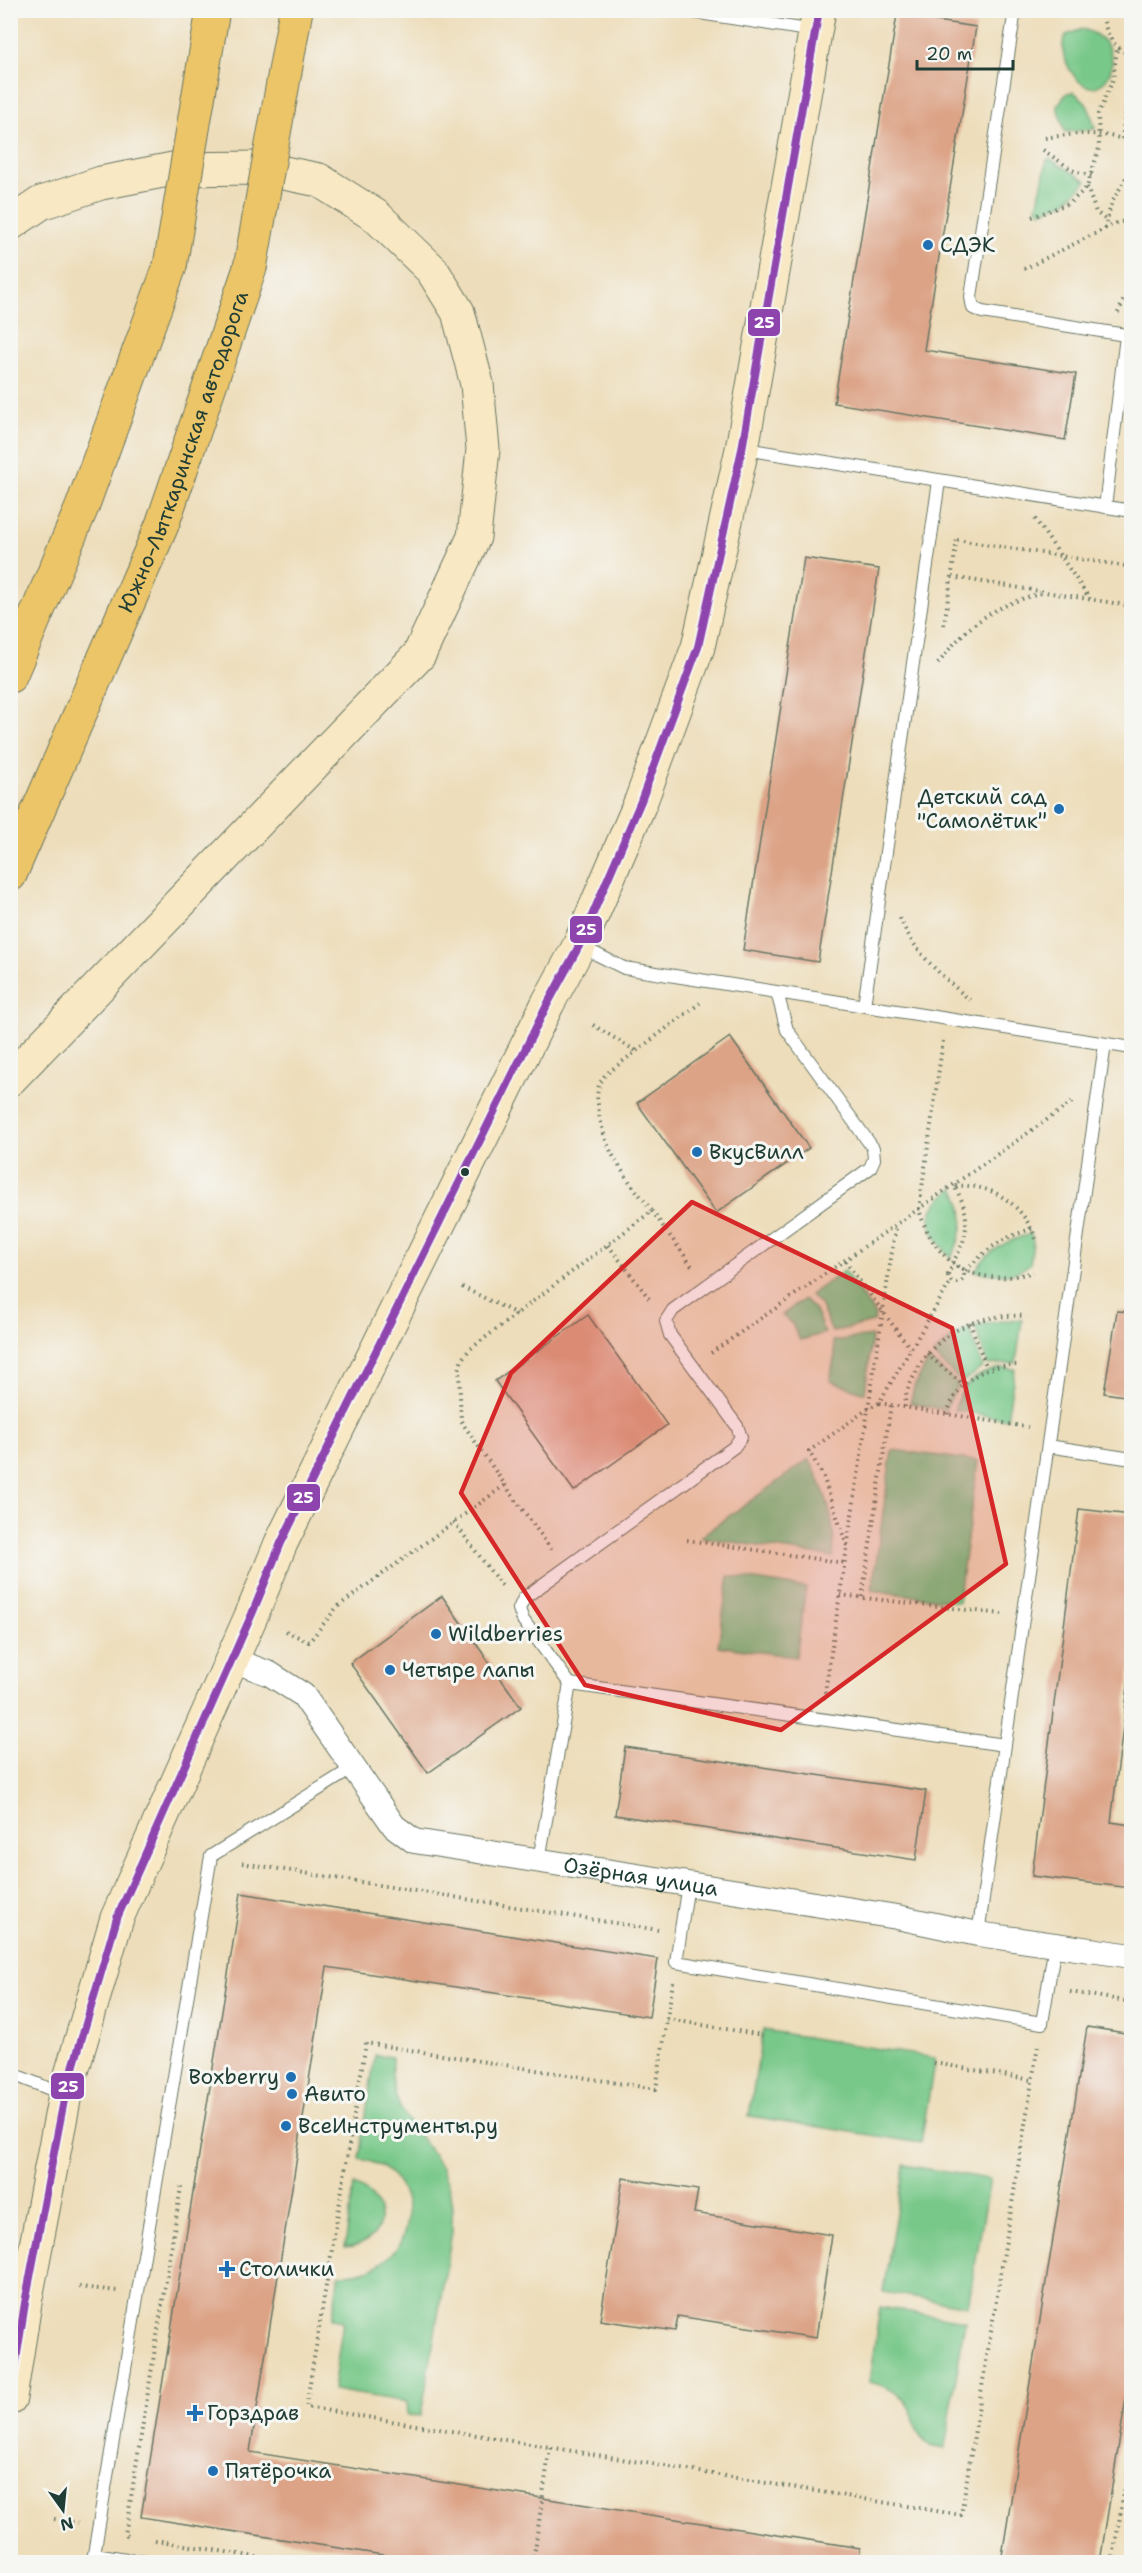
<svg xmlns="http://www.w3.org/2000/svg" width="1142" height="2573" viewBox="0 0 1142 2573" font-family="'Shantell Sans',sans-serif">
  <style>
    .green { fill: #78c889; stroke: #4c825e; stroke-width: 1.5 }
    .building { fill: #dca386 }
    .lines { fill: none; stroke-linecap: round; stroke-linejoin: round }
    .lane-casing { stroke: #677563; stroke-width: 14 }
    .street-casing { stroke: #677563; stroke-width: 26 }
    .secondary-casing { stroke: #677563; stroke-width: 35 }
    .primary-casing { stroke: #677563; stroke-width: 35 }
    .path { stroke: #677563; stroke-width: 4; stroke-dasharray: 1.5 4.5; stroke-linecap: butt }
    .lane { stroke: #fff; stroke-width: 12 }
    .street { stroke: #fff; stroke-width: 24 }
    .secondary { stroke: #f8e8c3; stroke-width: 33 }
    .primary { stroke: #edc569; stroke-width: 33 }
    .primary-bridge-casing { stroke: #677563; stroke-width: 35; stroke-linecap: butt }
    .primary-bridge { stroke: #edc569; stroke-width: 33 }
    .bus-1-casing { stroke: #f6f6f2; stroke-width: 12 }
    .bus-1 { stroke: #8e44ad; stroke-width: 8 }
    .marked { fill: #d62828; fill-opacity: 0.2; stroke: #d62828; stroke-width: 4.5; stroke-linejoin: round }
    .poi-dot { fill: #1f6fb2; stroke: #f6f6f2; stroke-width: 2 }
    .bus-dot { fill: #1f3d34; stroke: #f6f6f2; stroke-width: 2 }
    .labels { text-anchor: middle; stroke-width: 6; stroke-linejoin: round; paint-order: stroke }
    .poi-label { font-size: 21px; fill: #1f3d34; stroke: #f6f6f2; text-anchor: start }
    .street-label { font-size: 21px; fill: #1f3d34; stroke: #f6f6f2 }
    .line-badge { stroke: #f6f6f2; stroke-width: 2 }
    .badge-label { font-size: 16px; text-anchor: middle; font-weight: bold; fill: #fff }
  </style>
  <rect width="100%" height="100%" fill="#f6f6f2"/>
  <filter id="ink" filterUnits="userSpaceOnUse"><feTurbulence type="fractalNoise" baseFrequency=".0167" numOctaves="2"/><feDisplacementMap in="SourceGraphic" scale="12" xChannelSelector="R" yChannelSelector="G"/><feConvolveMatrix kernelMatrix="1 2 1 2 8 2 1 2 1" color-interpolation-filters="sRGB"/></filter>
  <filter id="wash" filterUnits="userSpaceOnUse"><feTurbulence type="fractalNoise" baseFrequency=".008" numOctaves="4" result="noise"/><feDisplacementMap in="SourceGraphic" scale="24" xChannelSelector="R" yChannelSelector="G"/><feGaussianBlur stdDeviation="1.35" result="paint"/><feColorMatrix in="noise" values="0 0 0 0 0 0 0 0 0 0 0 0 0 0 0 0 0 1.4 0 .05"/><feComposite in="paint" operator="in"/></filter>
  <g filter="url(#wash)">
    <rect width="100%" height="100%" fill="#edddba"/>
    <path class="green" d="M 1082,29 C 1142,45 1098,124 1068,66 C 1063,55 1060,46 1066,35 Z
      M 1073,92 C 1088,100 1091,113 1095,129 L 1065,132 L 1057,106 L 1067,93 Z
      M 1050,159 L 1087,181 L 1065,202 L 1040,212 L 1037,207 L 1047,160 Z
      M 954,1188 C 968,1212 964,1234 951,1258 C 926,1228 919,1212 954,1188 Z
      M 1031,1234 L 1033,1242 L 1030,1264 C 1013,1278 995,1275 975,1271 C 988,1250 1007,1240 1031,1234 Z
      M 844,1271 L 875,1315 L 874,1322 L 832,1332 L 820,1304 L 810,1295 Z
      M 804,1299 L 814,1309 L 825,1333 L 800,1340 L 792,1324 L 782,1315 Z
      M 1006,1320 L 1022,1320 L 1016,1363 L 988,1365 L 975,1326 Z
      M 969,1328 L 983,1367 L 962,1382 L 933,1355 L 951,1338 Z
      M 872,1336 L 865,1393 L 830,1381 L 835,1354 L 833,1341 Z
      M 929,1360 L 959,1384 L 945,1410 L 910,1403 L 915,1384 Z
      M 1000,1368 L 1015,1369 L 1007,1419 L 954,1410 C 961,1385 975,1374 1000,1368 Z
      M 892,1450 L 978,1461 L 958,1602 L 872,1590 Z
      M 809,1459 C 825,1489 837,1523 833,1557 L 700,1537 Z
      M 729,1576 L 806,1588 L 796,1657 L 718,1646 Z
      M 763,2030 L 935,2058 L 921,2143 L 749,2116 Z
      M 375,2055 L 392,2057 C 388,2124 428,2130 447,2182 C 453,2198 452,2216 452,2232 L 421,2416 L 408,2415 L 407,2402 L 333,2390 L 343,2321 L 332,2319 L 339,2274 C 423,2276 429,2169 359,2159 Z
      M 904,2165 L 990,2179 L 968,2306 L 883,2292 Z
      M 354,2185 C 393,2201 387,2244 345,2247 Z
      M 880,2307 L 965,2321 L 945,2448 C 939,2447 932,2446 927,2443 C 916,2436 916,2425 912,2414 C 905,2394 887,2386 869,2382 Z"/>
    <g id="blocks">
      <path class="building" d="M 897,15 L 976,27 L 924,350 L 1076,374 L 1065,440 L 834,403 Z
        M 804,558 L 879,569 L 818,962 L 743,950 Z
        M 730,1037 L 809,1148 L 716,1213 L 637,1103 Z
        M 1117,1311 L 1131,1312 L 1131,1397 L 1104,1393 Z
        M 588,1315 L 667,1425 L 574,1491 L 495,1381 Z
        M 1079,1509 L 1131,1515 L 1131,1663 L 1111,1822 L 1131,1825 L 1131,1888 L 1032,1876 Z
        M 442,1596 L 521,1707 L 428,1773 L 350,1663 Z
        M 625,1747 L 926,1791 L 916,1860 L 615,1815 Z
        M 241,1893 L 658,1959 L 649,2017 L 327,1967 L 250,2452 L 860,2548 L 859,2562 L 428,2562 L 141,2517 Z
        M 1087,2027 L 1131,2034 L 1131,2367 L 1100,2562 L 1001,2562 Z
        M 623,2178 L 698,2190 L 694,2213 L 832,2235 L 816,2338 L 678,2316 L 675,2331 L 600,2320 Z"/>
    </g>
  </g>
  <g filter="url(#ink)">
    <use href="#blocks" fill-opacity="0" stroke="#677563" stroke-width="1.5"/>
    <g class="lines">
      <defs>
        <path id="lane" d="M 680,10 L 814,31
          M 1015,10 L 971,297 L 973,308 L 982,312 L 1132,336
          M 745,449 L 1132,511
          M 1105,507 L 1126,336
          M 580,946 L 624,968 L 1132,1048
          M 864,1006 L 939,481
          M 1048,1446 L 1132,1459
          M 570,1684 L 1005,1745
          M 539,1860 L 570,1684 L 523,1620 L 519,1609 L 524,1598 L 734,1447 L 741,1437 L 737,1426 L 670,1335 L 666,1321 L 673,1310 L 870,1168 L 874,1159 L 873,1148 L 787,1030 L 777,992
          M 688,1884 L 676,1962 L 1042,2023 L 1055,1945
          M 978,1934 L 1105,1044
          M 10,2073 L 65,2095
          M 146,2562 L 94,2554 L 211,1856 L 353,1768"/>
        <g id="street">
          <path id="s1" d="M 230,1659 L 270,1674 L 303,1695 L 394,1826 L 414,1841 L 897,1917 L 978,1934 L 1132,1956"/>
        </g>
        <path id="secondary" d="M 10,224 L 41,203 L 101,183 L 173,169 L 259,168 L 319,180 L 376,216 L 432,270 L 458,312 L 477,384 L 483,449 L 474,537 L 419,655 L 10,1079
          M 10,2398 L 25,2303 L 65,2095 L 117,1918 L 252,1614 L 281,1543 L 548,1003 L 579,946 L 641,801 L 698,647 L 742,449 L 819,10"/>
        <g id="primary">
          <path d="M 10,676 L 82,507 L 170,266"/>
          <path id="s2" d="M 10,875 L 162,525 L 250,268"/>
        </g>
      </defs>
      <use href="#lane" class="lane-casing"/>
      <use href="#street" class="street-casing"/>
      <use href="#secondary" class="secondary-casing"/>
      <use href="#primary" class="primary-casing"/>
      <path class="path" d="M 1102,10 C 1105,33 1111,46 1132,56
        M 1045,138 C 1075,133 1102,131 1132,142
        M 1122,139 L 1132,57
        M 1043,150 L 1074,171 L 1092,176
        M 1087,187 L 1096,212 L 1107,221
        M 1032,217 L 1070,203 L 1087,187 L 1099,148 L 1098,114 L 1113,80 L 1117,49
        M 1105,229 L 1111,204 L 1132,167
        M 1024,269 L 1116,223 L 1132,220
        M 1118,313 L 1125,297 L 1132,291
        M 1035,519 L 1090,599
        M 957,540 L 1132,567
        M 952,577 L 1132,606
        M 944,625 L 957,540
        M 938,664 C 968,623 992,607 1041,593
        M 900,918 C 915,954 941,975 970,1000
        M 593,1025 L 636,1051
        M 943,1041 L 919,1209 C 934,1265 978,1289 1033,1272
        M 652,1211 L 694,1269
        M 608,1245 L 651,1301
        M 845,1261 L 910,1348
        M 952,1263 C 970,1237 971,1212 954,1186 C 994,1183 1024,1205 1037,1242
        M948 1275a8 8 0 1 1 16 0a8 8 0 1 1-16 0Z
        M 966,1271 C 985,1249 1005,1236 1032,1229
        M 462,1287 L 517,1314
        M 970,1323 L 987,1368
        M 711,1353 L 1074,1101
        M 927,1354 L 962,1384
        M 879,1403 L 1028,1427
        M 905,1407 C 904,1397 909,1385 914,1376 C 936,1331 978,1313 1026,1316
        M 947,1414 C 958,1380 983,1365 1018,1365
        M 505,1485 L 553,1552
        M 454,1522 L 504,1589
        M 687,1540 L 845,1563
        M 847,1546 L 823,1476 L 809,1451 L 869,1408 L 879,1403 L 951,1281
        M 840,1595 L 1002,1614
        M 862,1597 L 891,1405
        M 286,1631 L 309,1642 L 337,1607 L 505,1485 L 461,1421 L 459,1370 L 462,1359 L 469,1350 L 652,1211 C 627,1178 606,1156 599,1113 C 597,1096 595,1087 606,1074 L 700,1003
        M 824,1699 L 896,1225
        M 242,1863 L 658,1930
        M 673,1982 L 656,2089 L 366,2043 L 306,2407 L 961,2515 L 1038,2045
        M 1070,1992 L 1132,2002
        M 667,2019 L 762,2035
        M 934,2063 L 1032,2080
        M 79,2287 L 118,2291
        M 54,2519 L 78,2523
        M 127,2536 L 125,2535 L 181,2187
        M 155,2540 L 285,2562
        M 533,2562 L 550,2447
        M 1112,2562 L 1132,2448"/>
      <use href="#lane" class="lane"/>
      <use href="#street" class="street"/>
      <use href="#secondary" class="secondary"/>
      <use href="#primary" class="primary"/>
      <defs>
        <path id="primary-bridge" d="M 170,266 L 213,10
          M 250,268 L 296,10"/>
      </defs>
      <use href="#primary-bridge" class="primary-bridge-casing"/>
      <use href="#primary-bridge" class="primary-bridge"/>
      <defs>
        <path id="bus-1" d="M 10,2398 L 25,2303 L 65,2095 L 117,1918 L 252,1614 L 281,1543 L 548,1003 L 579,946 L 641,801 L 698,647 L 742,449 L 819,10"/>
      </defs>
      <use href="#bus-1" class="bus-1-casing"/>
      <use href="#bus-1" class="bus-1"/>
    </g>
  </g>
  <path class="marked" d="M 692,1202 L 952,1328 L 1006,1564 L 781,1730 L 585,1685 L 461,1493 L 511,1373 Z"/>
  <g class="poi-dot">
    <circle cx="928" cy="245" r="6"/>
    <circle cx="1059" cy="809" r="6"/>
    <circle cx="697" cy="1152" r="6"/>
    <circle cx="436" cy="1634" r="6"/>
    <circle cx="390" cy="1670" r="6"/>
    <circle cx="291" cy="2077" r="6"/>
    <circle cx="292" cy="2094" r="6"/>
    <circle cx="286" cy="2126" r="6"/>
    <path d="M224 2260h6v6h6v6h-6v6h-6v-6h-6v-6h6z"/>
    <path d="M192 2404h6v6h6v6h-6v6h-6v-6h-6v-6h6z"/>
    <circle cx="213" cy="2471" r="6"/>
  </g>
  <circle class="bus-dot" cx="465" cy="1172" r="5"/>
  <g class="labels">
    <g class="poi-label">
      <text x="940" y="252">СДЭК</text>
      <text x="1047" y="804" text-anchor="end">Детский сад<tspan x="1047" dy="24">"Самолётик"</tspan></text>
      <text x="709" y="1159">ВкусВилл</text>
      <text x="448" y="1641">Wildberries</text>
      <text x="402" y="1677">Четыре лапы</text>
      <text x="279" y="2084" text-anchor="end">Boxberry</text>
      <text x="304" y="2101">Авито</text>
      <text x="298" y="2133">ВсеИнструменты.ру</text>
      <text x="239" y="2276">Столички</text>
      <text x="207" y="2420">Горздрав</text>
      <text x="225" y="2478">Пятёрочка</text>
    </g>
    <g class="street-label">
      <text dy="7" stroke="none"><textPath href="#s2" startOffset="458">Южно-Лыткаринская автодорога</textPath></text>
      <text dy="7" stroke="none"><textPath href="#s1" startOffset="496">Озёрная улица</textPath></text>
    </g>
  </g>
  <g class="line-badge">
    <rect x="747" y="308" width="34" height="29" rx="6" fill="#8e44ad"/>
    <rect x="569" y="915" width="34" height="29" rx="6" fill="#8e44ad"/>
    <rect x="286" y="1483" width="35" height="29" rx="6" fill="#8e44ad"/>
    <rect x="50" y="2072" width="35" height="28" rx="6" fill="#8e44ad"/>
  </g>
  <g class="badge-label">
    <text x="764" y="328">25</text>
    <text x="586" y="935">25</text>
    <text x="303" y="1503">25</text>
    <text x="68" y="2092">25</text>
  </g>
  <rect width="1142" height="2573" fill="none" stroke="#f6f6f2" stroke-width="36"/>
  <g transform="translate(63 2510) rotate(165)" stroke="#f6f6f2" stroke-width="4.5" paint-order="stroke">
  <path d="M0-4.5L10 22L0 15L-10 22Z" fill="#1f3d34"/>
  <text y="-9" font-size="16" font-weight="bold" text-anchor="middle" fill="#1f3d34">N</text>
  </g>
  <path d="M917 60v9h96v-9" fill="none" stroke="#1f3d34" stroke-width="3"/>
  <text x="926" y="60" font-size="18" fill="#1f3d34" stroke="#f6f6f2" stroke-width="4.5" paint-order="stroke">20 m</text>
</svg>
